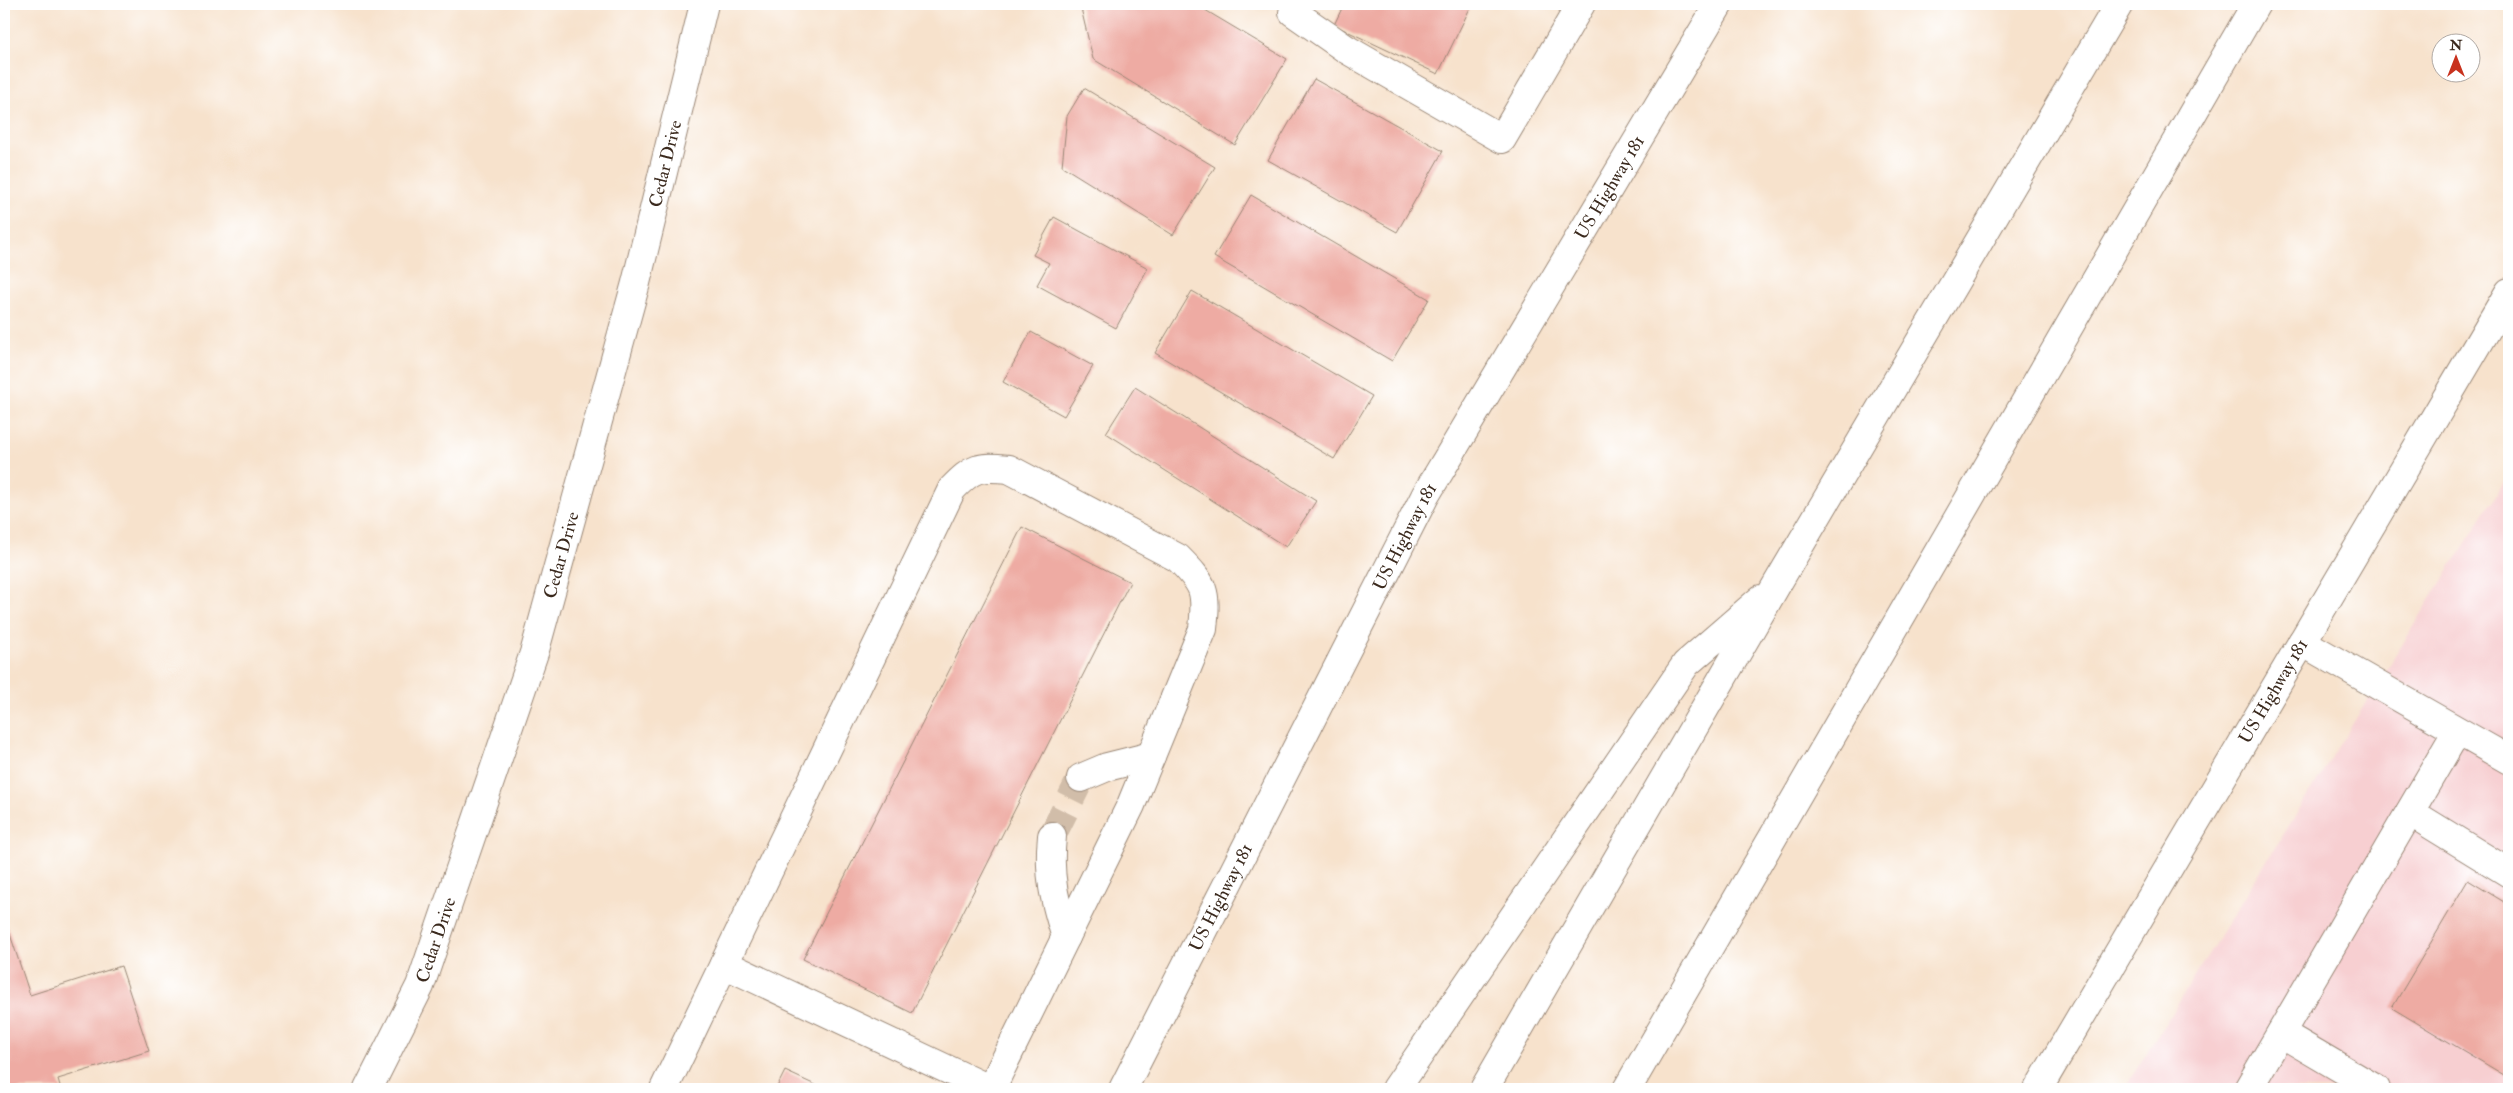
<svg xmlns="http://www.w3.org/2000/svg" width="2513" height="1093" viewBox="0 0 2513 1093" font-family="'IM FELL Double Pica',serif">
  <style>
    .built { fill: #f7cfd1 }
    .building { fill: #eeaba3 }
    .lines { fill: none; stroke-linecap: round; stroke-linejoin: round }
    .minor-tunnel { stroke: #d1bda9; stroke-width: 28; stroke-dasharray: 28 14; stroke-linecap: butt }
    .minor-casing { stroke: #998675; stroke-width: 30 }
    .major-casing { stroke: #998675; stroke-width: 30 }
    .highway-casing { stroke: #998675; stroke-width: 30 }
    .minor { stroke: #fff; stroke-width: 28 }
    .major { stroke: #fff; stroke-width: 28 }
    .highway { stroke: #fff; stroke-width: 28 }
    .labels { text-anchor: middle; stroke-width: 4; stroke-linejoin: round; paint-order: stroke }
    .street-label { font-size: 18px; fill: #3b2a1e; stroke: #fff }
  </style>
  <rect width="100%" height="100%" fill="#fff"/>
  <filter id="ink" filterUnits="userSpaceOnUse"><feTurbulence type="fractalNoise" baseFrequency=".02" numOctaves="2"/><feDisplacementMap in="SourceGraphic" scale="10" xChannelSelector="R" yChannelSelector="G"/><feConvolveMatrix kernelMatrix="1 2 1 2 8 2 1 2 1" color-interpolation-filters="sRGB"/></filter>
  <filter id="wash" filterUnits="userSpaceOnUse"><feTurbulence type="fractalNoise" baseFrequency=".0096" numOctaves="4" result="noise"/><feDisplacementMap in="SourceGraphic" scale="20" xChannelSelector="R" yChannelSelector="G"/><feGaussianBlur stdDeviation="1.12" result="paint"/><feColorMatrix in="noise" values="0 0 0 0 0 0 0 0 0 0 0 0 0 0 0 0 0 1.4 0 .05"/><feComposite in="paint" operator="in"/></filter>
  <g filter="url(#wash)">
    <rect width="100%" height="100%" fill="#f7e2cc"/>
    <path class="built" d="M 2509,474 L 2509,1089 L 2124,1089 Z"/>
    <g id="blocks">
      <path class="building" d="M 1080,4 L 1195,4 L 1287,59 L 1235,145 L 1093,59 Z
        M 1344,4 L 1472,4 L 1438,74 L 1334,25 Z
        M 1314,79 L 1443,151 L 1397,232 L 1268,160 Z
        M 1084,88 L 1215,167 L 1173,235 L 1062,166 L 1067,116 Z
        M 1251,195 L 1429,299 L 1392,361 L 1214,257 Z
        M 1054,217 L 1148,268 L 1116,328 L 1037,285 L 1049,263 L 1033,255 Z
        M 1192,291 L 1372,396 L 1334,459 L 1155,353 Z
        M 1031,332 L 1093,366 L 1064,416 L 1003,382 Z
        M 1135,387 L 1316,501 L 1286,547 L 1106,433 Z
        M 1022,527 L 1130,582 L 912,1013 L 803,959 Z
        M 2468,880 L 2509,905 L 2509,1078 L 2392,1008 Z
        M 4,916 L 30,995 L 121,966 L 149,1051 L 58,1079 L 61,1089 L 4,1089 Z
        M 785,1071 L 824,1089 L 776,1089 Z"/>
    </g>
  </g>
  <g filter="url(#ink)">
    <use href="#blocks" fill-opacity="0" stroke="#998675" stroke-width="1"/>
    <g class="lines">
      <path class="minor-tunnel" d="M 1052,836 L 1081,778"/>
      <defs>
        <g id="minor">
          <path d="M 1299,4 L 1293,12 L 1346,49 L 1502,139 L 1581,4"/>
          <path d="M 2302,642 L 2509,760"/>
          <path d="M 1081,778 L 1107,767 L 1151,756"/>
          <path d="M 2410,812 L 2509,873"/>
          <path d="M 1052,836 C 1048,875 1054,899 1066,937"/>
          <path d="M 724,964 L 989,1089"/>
          <path d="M 2281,1033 L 2376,1089"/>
          <path id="s1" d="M 368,1089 L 420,986 L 535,650 L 636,283 L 704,4"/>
          <path d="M 664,1089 L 952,489 C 973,467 979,466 1009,469 L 1178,558 C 1205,585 1207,591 1203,629 L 1131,805 L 991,1089"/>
          <path d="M 2248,1089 L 2457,731"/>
        </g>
        <g id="major">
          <path id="s2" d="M 1123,1089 L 1425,496 L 1719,4"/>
          <path id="s3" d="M 2038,1089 L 2509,292"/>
        </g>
        <path id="highway" d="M 1396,1089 L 1686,664 L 1761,599
          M 1484,1089 L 1777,584 L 2119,4
          M 1627,1089 L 2256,4"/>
      </defs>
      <use href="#minor" class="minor-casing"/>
      <use href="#major" class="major-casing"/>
      <use href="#highway" class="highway-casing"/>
      <use href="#minor" class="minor"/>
      <use href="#major" class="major"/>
      <use href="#highway" class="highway"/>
    </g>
  </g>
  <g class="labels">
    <g class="street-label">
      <text dy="6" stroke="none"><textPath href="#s1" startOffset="974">Cedar Drive</textPath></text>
      <text dy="6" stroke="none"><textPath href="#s2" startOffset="1025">US Highway 181</textPath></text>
      <text dy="6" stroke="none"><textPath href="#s2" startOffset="620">US Highway 181</textPath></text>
      <text dy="6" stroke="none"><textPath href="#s1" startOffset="569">Cedar Drive</textPath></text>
      <text dy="6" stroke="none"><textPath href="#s3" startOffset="462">US Highway 181</textPath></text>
      <text dy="6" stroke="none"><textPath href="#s2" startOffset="215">US Highway 181</textPath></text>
      <text dy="6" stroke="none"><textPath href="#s1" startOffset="164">Cedar Drive</textPath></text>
    </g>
  </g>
  <rect width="2513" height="1093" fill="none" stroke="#fff" stroke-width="20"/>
  <g transform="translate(2456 58)"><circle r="24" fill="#ffffff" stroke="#b1aaa5"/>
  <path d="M0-4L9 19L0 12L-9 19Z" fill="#c8321e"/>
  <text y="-8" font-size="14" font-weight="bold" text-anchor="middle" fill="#3b2a1e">N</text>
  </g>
</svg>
